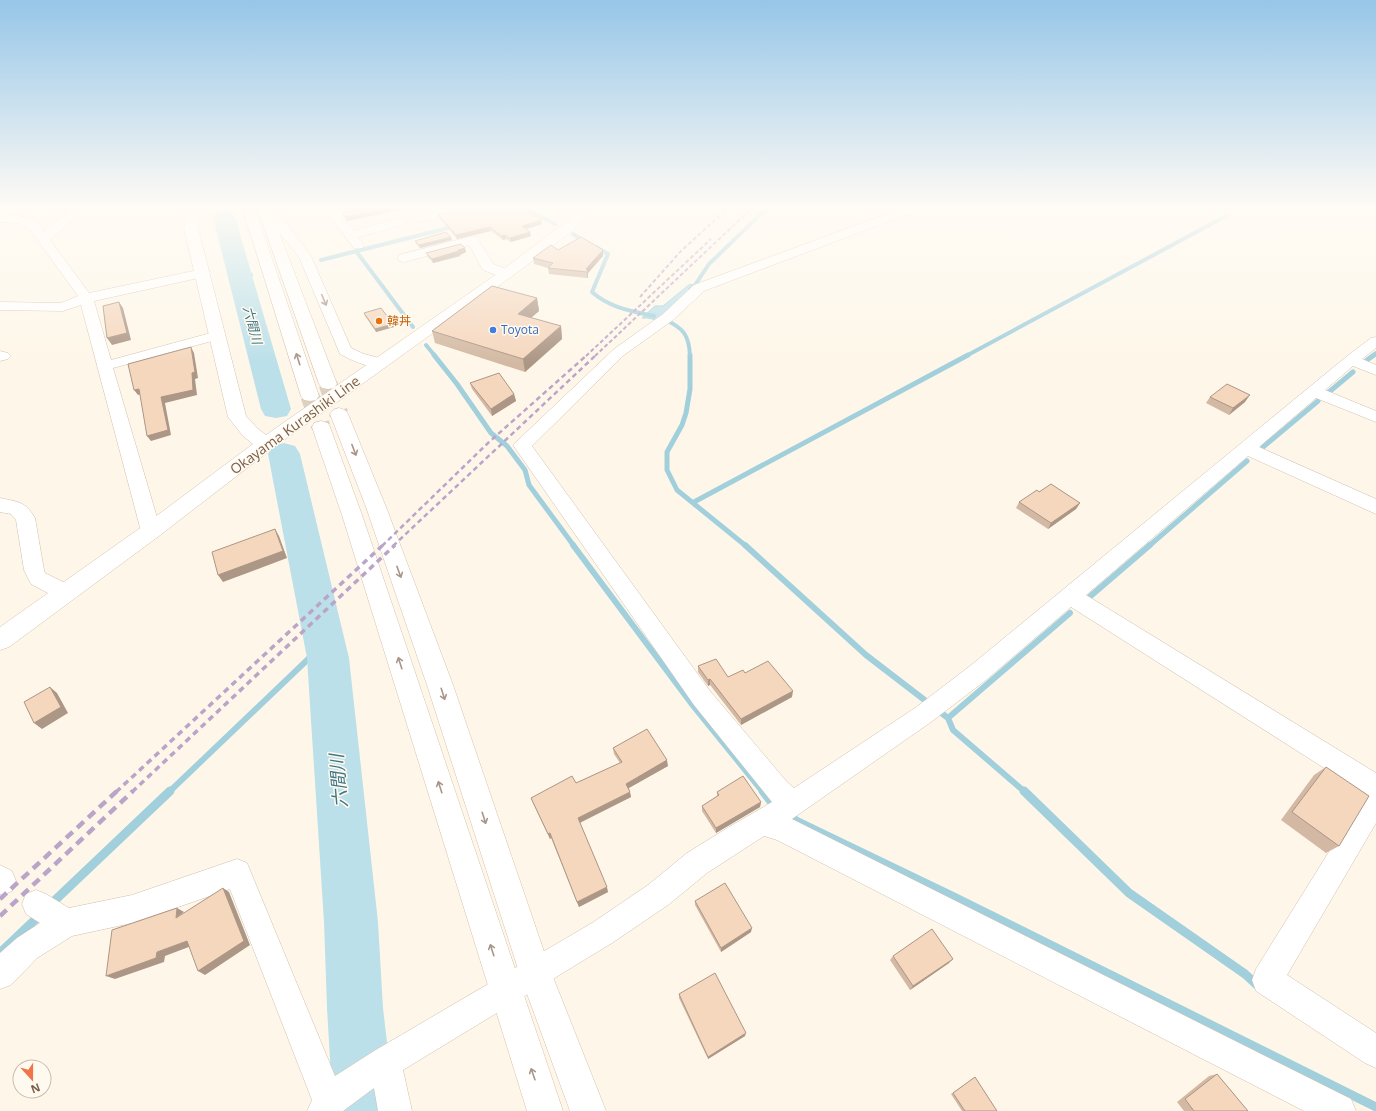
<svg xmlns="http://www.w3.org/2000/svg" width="1376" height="1111" viewBox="0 0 1376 1111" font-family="'Open Sans','Noto Sans JP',sans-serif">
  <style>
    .water { fill: #bbe0e9; stroke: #a1cfdc }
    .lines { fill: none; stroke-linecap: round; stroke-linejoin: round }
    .stream-far3 { stroke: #a1cfdc; stroke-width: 4 }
    .stream-far2 { stroke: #a1cfdc; stroke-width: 5 }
    .stream-far1 { stroke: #a1cfdc; stroke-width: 6 }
    .stream { stroke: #a1cfdc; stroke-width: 9 }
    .river { fill: #bbe0e9; fill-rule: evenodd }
    .secondary-tunnel { stroke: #ddd1c1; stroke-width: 19; stroke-dasharray: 19 10; stroke-linecap: butt }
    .street-casing { stroke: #d1bfad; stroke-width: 1 }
    .secondary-casing { stroke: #d7c1ac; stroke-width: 1 }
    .street { fill: #fff; fill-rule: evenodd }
    .secondary { fill: #fff; fill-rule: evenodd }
    .rail-far3 { stroke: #baa5c9; stroke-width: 2; stroke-dasharray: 4 2.5; stroke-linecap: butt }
    .rail-far2 { stroke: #baa5c9; stroke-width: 2.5; stroke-dasharray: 5 3.5; stroke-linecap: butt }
    .rail-far1 { stroke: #baa5c9; stroke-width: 3.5; stroke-dasharray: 6 4.5; stroke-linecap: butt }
    .rail { stroke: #baa5c9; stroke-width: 4.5; stroke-dasharray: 9 6; stroke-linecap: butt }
    .wall { fill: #d3b9a3 }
    .shaded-wall { fill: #ac9685 }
    .building { fill: #f5d7be; stroke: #ac9685 }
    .oneway { stroke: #a99689 }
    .food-dot { fill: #e8710a; stroke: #fffaf0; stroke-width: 1.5 }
    .shop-dot { fill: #3f7fe0; stroke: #fffaf0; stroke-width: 1.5 }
    .labels { text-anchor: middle; stroke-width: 3; stroke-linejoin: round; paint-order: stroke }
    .far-food-label { font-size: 12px; fill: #c56008; stroke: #fffaf0; text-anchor: start }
    .far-shop-label { font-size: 12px; fill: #366cbe; stroke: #fffaf0; text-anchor: start }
    .far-water-label { font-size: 13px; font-style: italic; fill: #3f7787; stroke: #fffaf0 }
    .street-label { font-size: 14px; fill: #7a5e4a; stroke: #fffaf0 }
    .near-water-label { font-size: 18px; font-style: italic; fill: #3f7787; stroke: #fffaf0 }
  </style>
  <rect width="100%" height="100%" fill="#fef7e9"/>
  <path class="water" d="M 690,284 L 697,286 L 657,320 L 648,318 L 642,318 L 655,306 L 663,306 Z"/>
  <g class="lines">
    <path class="stream-far3" d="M 526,209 L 555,224
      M 573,234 L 586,242
      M 596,247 L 608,254 L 592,292 C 610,308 632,311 654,316
      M 356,251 L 413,327
      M 321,260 L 456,226
      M 239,278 L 251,275
      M 690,289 L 695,285 L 709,264 L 766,209
      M 664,319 C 683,328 689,334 690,356
      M 426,345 L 435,356
      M 966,356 L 1226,216
      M 1373,356 L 1376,353"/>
    <path class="stream-far2" d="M 434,355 L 457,384 L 491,433 L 507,446 L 525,470 L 529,485 L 574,546
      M 690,355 L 690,389 L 686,413 L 682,425 L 667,452 L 667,470 L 677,490 L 746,546
      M 1367,360 L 1374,355
      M 1329,392 L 1353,372
      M 1263,447 L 1318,401
      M 694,502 L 968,355
      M 1149,546 L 1247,461"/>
    <path class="stream-far1" d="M 573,545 L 691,703 L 763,792
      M 745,545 L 866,655 L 948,718 L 953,730 L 1025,792
      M 1086,600 L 1150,545
      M 948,718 L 1070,613
      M 169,792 L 325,643"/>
    <path class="stream" d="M 763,791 L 770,800 L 777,805
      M 1024,791 L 1129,893 L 1245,974 L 1257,985
      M 787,813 L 796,821 L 954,897 L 1376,1107
      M 50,905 L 170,791
      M 0,953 L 41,914"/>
    <path class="river" d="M 224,210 L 232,212 L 235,217 L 291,409 L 287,416 L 276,418 L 265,416 L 261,409 L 213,217 L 216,212 Z
      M 284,443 L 295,446 L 300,454 L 349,658 L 378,922 L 383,1008 L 395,1111 L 333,1111 L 327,1008 L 324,922 L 307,658 L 268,454 L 273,446 Z"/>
    <path class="secondary-tunnel" d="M 328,384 L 339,414
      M 310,396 L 321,427"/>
    <defs>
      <path id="street" d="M 71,209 L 84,209 L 50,240 L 89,293 L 203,269 L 208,270 L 210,273 L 208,276 L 203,277 L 94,301 L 111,360 L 218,331 L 223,332 L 225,335 L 223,338 L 113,368 L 161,531 L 158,536 L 151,538 L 144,536 L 141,531 L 81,305 L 63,311 L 0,310 L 0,302 L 61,303 L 78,296 L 28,227 L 18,223 L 0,222 L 0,214 L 20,216 L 36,221 L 44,232 Z
        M 260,209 L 272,209 L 285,222 L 311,256 L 351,348 L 364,354 L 387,360 L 390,363 L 387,366 C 372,370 353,361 340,354 L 299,257 Z
        M 324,209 L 361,209 L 359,211 L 341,216 L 353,231 L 399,218 L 403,219 L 405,222 L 403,225 L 358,237 L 364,245 L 362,248 L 354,248 Z
        M 441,209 L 462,209 L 460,211 L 422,221 L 418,220 L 416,217 L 418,214 Z
        M 901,209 L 918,209 L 916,211 L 704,291 L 673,320 L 624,355 L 532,446 L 710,691 L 787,782 L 794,788 L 915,708 L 970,666 L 1346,357 L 1371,338 L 1376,337 L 1376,348 L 1362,359 L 1376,365 L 1376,375 L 1353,366 L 1325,390 L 1376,411 L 1376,422 L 1316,398 L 1259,447 L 1376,499 L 1376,514 L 1248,456 L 1086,595 L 1376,773 L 1376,823 L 1287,975 L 1376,1033 L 1376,1068 L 1365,1063 L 1256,991 L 1252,980 L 1256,969 L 1365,794 L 1071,607 L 986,680 L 931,722 L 792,819 L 1351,1099 L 1356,1111 L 1304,1111 L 777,840 L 764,836 L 707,873 L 668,905 L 612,943 L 403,1070 L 412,1111 L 378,1111 L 374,1088 L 343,1111 L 307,1111 L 312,1100 L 230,889 L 132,923 L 72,936 L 37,958 L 11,985 L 0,989 L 0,953 L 17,938 L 40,923 L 26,914 L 22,904 L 26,894 L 36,890 L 46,894 L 69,908 L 132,895 L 237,859 L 247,863 L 335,1076 L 374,1051 L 592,923 L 648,885 L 687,853 L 729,827 L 772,802 L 694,705 L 513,445 L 614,349 L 663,314 L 694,285 Z
        M 473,236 L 477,237 L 493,264 L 511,271 L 513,274 L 511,277 L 501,277 L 483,270 L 469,245 L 404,262 L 399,261 L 398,258 L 399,255 Z
        M 0,351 L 8,353 L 11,356 L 8,359 L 0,361 Z
        M 0,498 C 18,502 25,501 35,518 L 44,570 L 45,573 L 73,587 L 76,593 L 73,599 L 66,601 L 59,599 L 31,584 L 24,570 L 16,520 L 11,514 L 0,512 Z
        M 0,865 L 12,871 L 16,881 L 12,891 L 2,895 L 0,894 Z"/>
      <path id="secondary" d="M 193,209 L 208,209 L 199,217 L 198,228 L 246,416 L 257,428 L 266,435 L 501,271 L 562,225 L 581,209 L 594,209 L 572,231 L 511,277 L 273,448 L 159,536 L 9,647 L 0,650 L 0,627 L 143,526 L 253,444 L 243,436 L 228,417 L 184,228 L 186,215 Z
        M 243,209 L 255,209 L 319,396 L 316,400 L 310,401 L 304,400 L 301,396 Z
        M 258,209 L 270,209 L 337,384 L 334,388 L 328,389 L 322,388 L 319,384 Z
        M 339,408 L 345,410 L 348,414 L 386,507 L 453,685 L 551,972 L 606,1111 L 570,1111 L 519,972 L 427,685 L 366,507 L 330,414 L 333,410 Z
        M 321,421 L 328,423 L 330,427 L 362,515 L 563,1111 L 527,1111 L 342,515 L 312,427 L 314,423 Z"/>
    </defs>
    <use href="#street" class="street-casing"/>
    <use href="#secondary" class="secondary-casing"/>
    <use href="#street" class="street"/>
    <use href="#secondary" class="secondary"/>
    <path class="rail-far3" d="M 640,297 L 681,251 L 727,209
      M 586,356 L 711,239
      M 595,356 L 751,209"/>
    <path class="rail-far2" d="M 382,546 L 488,443 L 587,355
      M 393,546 L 596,355"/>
    <path class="rail-far1" d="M 116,792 L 383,545
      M 132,792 L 395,545"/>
    <path class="rail" d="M 0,899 L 117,791
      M 0,916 L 133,791"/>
  </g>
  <path class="wall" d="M 357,209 L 404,209 L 347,221 L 344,217 L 342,213 Z
    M 438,214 L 541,220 L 542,224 L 526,229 L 531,236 L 511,242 L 506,239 L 503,240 L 491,231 L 457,239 L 439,218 Z
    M 452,240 L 420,248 L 416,244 L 415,241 Z
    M 465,248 L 466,252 L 460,255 L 460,256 L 433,263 L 428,257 L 426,253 Z
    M 558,250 L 603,250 L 603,256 L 588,273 L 588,277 L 587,278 L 549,274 L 548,268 L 534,264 L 533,258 Z
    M 537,298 L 539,311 L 531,318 L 561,326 L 562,339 L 525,372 L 435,343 L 432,331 Z
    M 364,313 L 393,324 L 394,327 L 376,332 L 365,316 Z
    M 470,383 L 514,394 L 516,401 L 492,416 L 472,389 Z
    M 1210,397 L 1245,402 L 1229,415 L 1206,403 Z
    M 1039,492 L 1080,503 L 1076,509 L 1048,529 L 1016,508 L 1019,502 Z
    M 698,666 L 728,677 L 745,673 L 792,697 L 741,725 L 710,685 L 708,686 L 698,672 Z
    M 613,748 L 668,766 L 629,788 L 631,797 L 580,823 L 608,892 L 579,907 L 551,838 L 550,839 L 533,803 L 531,798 L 576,783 L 620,763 L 614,754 Z
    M 1326,767 L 1339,846 L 1326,853 L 1281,820 L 1314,775 Z
    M 717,792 L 761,802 L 760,807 L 716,833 L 702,811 L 702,806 L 717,797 Z
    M 695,901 L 751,932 L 721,952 L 695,905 Z
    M 893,956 L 949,963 L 910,990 L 890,960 Z
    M 679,994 L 745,1036 L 708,1059 L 679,998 Z
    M 1217,1074 L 1248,1111 L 1184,1111 L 1177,1102 L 1209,1076 Z
    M 975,1077 L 997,1111 L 962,1111 L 951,1094 Z"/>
  <path class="shaded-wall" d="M 385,209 L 404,209 L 347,221 L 346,217 Z
    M 541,220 L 542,224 L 523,230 L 522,226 Z
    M 490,227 L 491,231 L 457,239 L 456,235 Z
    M 530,232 L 531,236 L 511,242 L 510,238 Z
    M 505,235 L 506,239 L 503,240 L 502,236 Z
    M 451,237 L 452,240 L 420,248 L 419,245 Z
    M 465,248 L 466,252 L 460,255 L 460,256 L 433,263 L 432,259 Z
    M 603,250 L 603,256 L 588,273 L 588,277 L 587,278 L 587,272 L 586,269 Z
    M 537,298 L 539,311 L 520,327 L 518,314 Z
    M 119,302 L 123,308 L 131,340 L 112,345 L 107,338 Z
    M 393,324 L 394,327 L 376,332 L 375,329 Z
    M 561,326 L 562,339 L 525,372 L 523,359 Z
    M 191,347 L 194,353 L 198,378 L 195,379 L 197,395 L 165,403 L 171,435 L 151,441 L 147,436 L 161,397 L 192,373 Z
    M 139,389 L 142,394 L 138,395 L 134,390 Z
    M 514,394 L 516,401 L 492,416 L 491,409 Z
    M 1250,395 L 1245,402 L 1229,415 L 1233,408 Z
    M 1080,503 L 1076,509 L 1048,529 L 1051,523 Z
    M 275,529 L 279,536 L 287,558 L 223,582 L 218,575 Z
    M 710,679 L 710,685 L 708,686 L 708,680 Z
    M 50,687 L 57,693 L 68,713 L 42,729 L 34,723 Z
    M 793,691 L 792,697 L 741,725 L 741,719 Z
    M 667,760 L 668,766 L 627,789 L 626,784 Z
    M 630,792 L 631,797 L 579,823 L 578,818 Z
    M 761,802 L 760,807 L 716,833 L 716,828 Z
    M 550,833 L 551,838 L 550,839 L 548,834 Z
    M 607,887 L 608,892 L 579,907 L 577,902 Z
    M 223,888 L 229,892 L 250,945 L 205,975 L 198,971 Z
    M 177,908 L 184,912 L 176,918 Z
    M 752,928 L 751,932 L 721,952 L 721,948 Z
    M 187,941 L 194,945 L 165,956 L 164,962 L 115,979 L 106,976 L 157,952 Z
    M 953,959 L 949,963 L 910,990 L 913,986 Z
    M 746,1033 L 745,1036 L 708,1059 L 708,1057 Z"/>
  <path class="building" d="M 357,209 L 385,209 L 346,217 L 342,213 Z
    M 458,209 L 524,209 L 541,220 L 522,226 L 530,232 L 510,238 L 505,235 L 502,236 L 490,227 L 456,235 L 438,214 Z
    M 446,232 L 451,237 L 419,245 L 415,241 Z
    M 581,237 L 603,250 L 586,269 L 588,271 L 587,272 L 548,268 L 553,263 L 533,258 L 551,245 L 558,250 Z
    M 461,244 L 465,248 L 458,250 L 459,251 L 432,259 L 426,253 Z
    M 492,286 L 537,298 L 518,314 L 561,326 L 523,359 L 432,331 Z
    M 119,302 L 127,333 L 107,338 L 103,306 Z
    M 381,308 L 393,324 L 375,329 L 364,313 Z
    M 191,347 L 195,372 L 192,373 L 193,390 L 161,397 L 168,430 L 147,436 L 139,389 L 134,390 L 128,364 Z
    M 499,373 L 514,394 L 491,409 L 470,383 Z
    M 1227,384 L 1250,395 L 1233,408 L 1210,397 Z
    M 1051,484 L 1080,503 L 1051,523 L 1019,502 L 1037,490 L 1039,492 Z
    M 275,529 L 283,551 L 218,575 L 212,552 Z
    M 716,659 L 728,677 L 743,670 L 745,673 L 768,661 L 793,691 L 741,719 L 710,679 L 708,680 L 698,666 Z
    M 50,687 L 61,707 L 34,723 L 24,702 Z
    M 647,729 L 667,760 L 626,784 L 630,792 L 578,818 L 607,887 L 577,902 L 550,833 L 548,834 L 531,798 L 572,776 L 576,783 L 622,762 L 613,748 Z
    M 1326,767 L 1369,796 L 1339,846 L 1292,812 Z
    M 743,776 L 761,802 L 716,828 L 702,806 L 719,795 L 717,792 Z
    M 725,883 L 752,928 L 721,948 L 695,901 Z
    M 223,888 L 244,941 L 198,971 L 187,941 L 157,952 L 156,958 L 106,976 L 112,930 L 177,908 L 176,918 Z
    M 932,929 L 953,959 L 913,986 L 893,956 Z
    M 715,973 L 746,1033 L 708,1057 L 679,994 Z
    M 1217,1074 L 1248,1111 L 1194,1111 L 1185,1099 Z
    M 975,1077 L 997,1111 L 965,1111 L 953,1093 Z"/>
  <defs><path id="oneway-shaft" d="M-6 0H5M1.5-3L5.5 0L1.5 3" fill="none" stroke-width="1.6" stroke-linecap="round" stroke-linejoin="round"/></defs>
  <g class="oneway">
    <use href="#oneway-shaft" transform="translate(324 300) rotate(67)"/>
    <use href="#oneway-shaft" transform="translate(298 359) rotate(-108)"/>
    <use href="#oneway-shaft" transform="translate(354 450) rotate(69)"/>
    <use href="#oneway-shaft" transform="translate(399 572) rotate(70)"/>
    <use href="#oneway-shaft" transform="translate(400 663) rotate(-108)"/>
    <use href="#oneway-shaft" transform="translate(443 694) rotate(72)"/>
    <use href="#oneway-shaft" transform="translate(440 787) rotate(-108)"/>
    <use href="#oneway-shaft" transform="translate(484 818) rotate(72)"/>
    <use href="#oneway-shaft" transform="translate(492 950) rotate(-108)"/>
    <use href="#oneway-shaft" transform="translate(533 1074) rotate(-109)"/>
  </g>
  <linearGradient id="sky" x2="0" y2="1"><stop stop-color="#96c6e8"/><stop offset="0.57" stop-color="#fffbf5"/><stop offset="1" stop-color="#fffbf5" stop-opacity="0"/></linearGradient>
  <rect width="1376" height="364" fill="url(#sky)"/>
  <circle class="food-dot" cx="379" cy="321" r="4"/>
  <circle class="shop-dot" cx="493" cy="330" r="4"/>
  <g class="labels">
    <g class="far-food-label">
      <text x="387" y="325">韓丼</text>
    </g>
    <g class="far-shop-label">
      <text x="501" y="334">Toyota</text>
    </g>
    <g class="far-water-label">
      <text transform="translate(253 325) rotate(75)" y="5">六間川</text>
    </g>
    <g class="street-label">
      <text transform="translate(295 425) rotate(-36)" y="5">Okayama Kurashiki Line</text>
    </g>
    <g class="near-water-label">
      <text transform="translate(339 781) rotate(-95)" y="6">六間川</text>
    </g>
  </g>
  <g transform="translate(32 1079) rotate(159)"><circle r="19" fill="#fffaf0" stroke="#cabcae"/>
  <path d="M0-3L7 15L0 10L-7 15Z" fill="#ee7648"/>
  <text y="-6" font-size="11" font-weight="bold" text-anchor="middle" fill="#7a5e4a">N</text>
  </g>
</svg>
